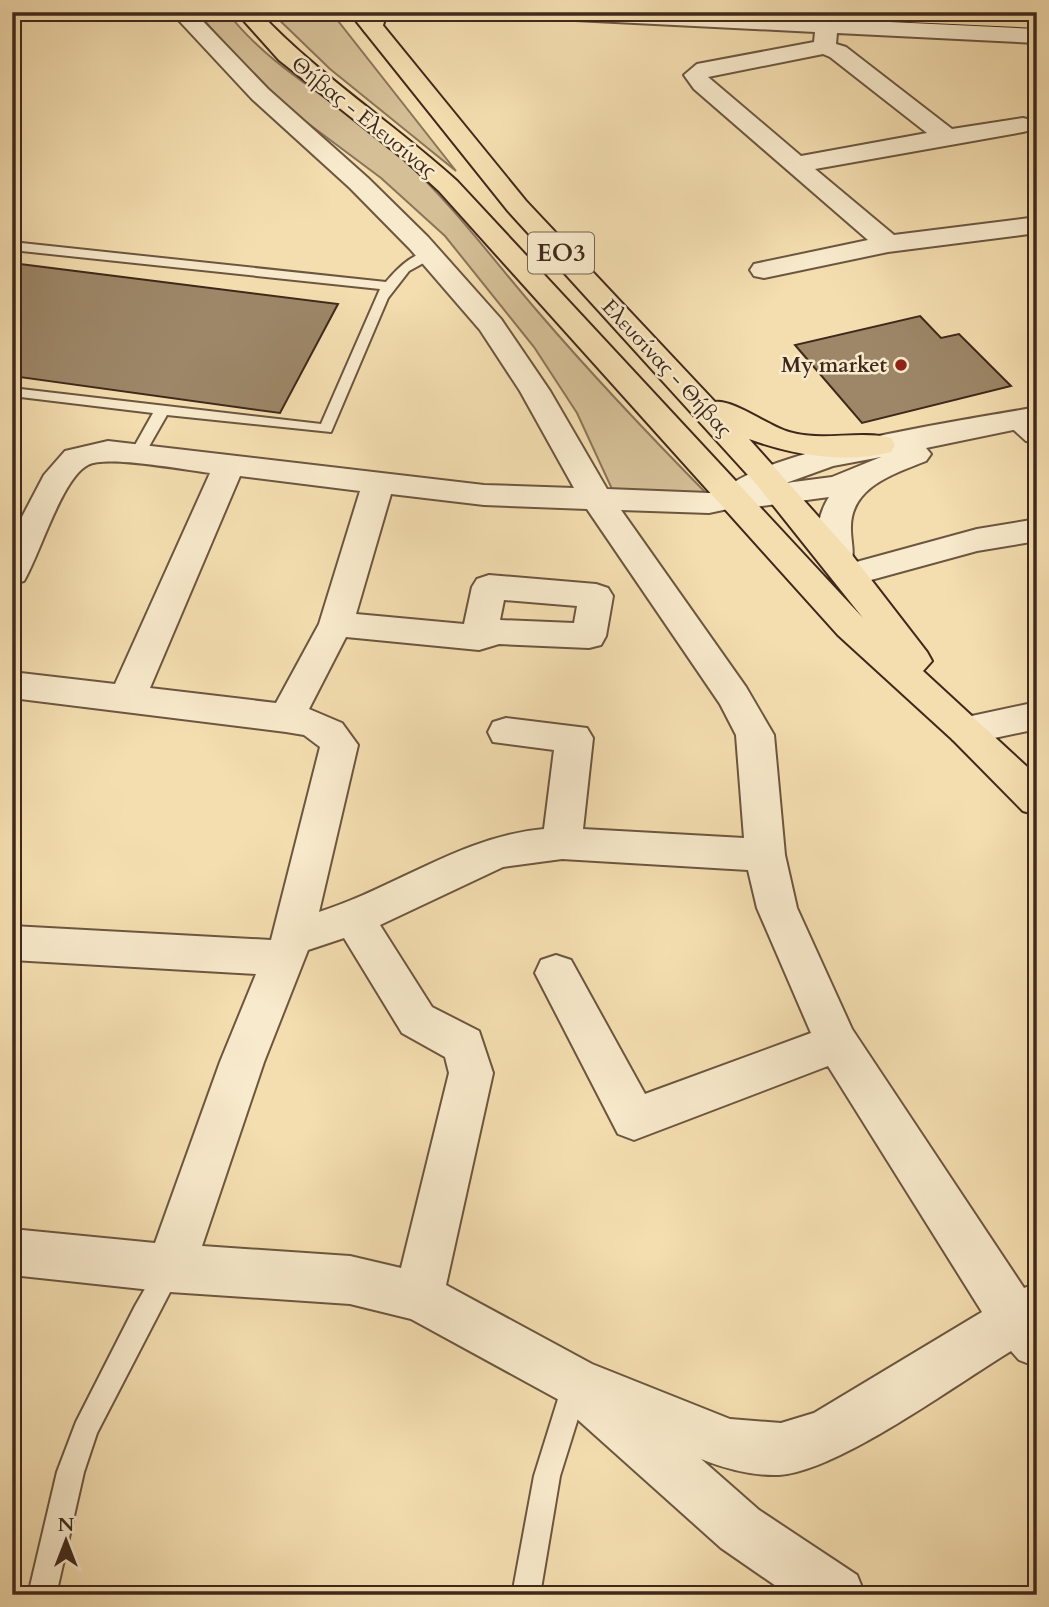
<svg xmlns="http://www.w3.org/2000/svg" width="1049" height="1607" viewBox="0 0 1049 1607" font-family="Cardo,serif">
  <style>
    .green { fill: #d5bf97; stroke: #8a7459; stroke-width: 2 }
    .building { fill: #9d8768; stroke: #3f281b; stroke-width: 2 }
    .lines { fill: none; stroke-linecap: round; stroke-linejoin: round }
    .service-casing { stroke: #6c5640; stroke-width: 4 }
    .minor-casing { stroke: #6c5640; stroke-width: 4 }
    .tertiary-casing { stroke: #6c5640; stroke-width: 4 }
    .primary-casing { stroke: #3f281b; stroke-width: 4 }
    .motorway-casing { stroke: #3f281b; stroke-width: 4 }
    .service { fill: #f8eacc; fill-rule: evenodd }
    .minor { fill: #f8eacc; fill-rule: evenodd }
    .tertiary { fill: #f8eacc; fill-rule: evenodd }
    .primary { fill: #f4deb0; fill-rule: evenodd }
    .motorway { fill: #f4deb0; fill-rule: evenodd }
    .poi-dot { fill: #8f2418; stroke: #f8eacc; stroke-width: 2.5 }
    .labels { text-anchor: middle; stroke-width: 5; stroke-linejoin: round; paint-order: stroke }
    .far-street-label { font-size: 21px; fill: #3f281b; stroke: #f8eacc }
    .far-poi-label { font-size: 21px; font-weight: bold; fill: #3f281b; stroke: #f8eacc; text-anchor: end }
    .shield { fill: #f8eacc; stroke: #766250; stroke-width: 2 }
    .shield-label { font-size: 24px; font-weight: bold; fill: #3f281b }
  </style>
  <rect width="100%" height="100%" fill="#f4deb0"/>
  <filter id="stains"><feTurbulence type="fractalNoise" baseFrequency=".00286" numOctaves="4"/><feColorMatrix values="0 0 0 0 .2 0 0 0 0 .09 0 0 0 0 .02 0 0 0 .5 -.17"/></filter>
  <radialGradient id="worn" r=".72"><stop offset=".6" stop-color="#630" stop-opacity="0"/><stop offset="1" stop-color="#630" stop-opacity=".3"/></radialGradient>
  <path class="green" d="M 197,12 L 227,12 C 273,72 344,104 398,154 C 451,202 493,260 539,313 C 593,376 648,434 706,493 L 612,489 L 577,413 L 534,347 L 445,236 L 381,178 L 266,92 Z
    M 271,12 L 331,12 L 456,171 L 330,69 Z"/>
  <path class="building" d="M 12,263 L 338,304 L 280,413 L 12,376 Z
    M 920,316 L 941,338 L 959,334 L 1011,386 L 862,423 L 795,345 Z"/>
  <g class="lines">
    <defs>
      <path id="service" d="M 12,242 L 386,282 C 396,270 420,244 436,256 L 409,271 L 388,298 L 331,432 L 167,415 L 143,457 L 138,459 L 130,454 L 153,413 L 12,396 L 12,388 L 321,424 L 380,289 L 12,250 Z
        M 170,1257 L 179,1261 L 182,1269 L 97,1433 L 84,1472 L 56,1595 L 28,1595 L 57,1472 L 76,1422 L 135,1306 L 161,1261 Z
        M 576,1370 L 585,1374 L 589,1383 L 560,1476 L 540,1595 L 512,1595 L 534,1476 L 563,1383 L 567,1374 Z"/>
      <path id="minor" d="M 171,12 L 194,12 L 268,89 L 368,178 L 428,237 L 501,319 L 550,391 L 607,489 L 709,493 L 731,489 L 742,492 L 747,499 L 742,506 L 709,513 L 621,510 L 746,687 L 774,735 L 785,855 L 797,908 L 852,1029 L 1024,1288 L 1037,1283 L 1037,1367 L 1019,1360 L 1011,1351 C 958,1383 837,1472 779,1475 C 752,1476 726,1469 701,1459 L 759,1510 L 857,1575 L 865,1595 L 789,1595 L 721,1548 L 577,1419 L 572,1407 L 411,1319 L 350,1304 L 170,1292 L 12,1275 L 12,1229 L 155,1243 L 220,1062 L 256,974 L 12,960 L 12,926 L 271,940 L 320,747 L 304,735 L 286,732 L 12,698 L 12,672 L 115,684 L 210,473 C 185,470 107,455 88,465 C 62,478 40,554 24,581 L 12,584 L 12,536 L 44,475 L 65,451 L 108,441 L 484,485 L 574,488 L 520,391 L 480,330 L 410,249 L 350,188 L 252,99 ZM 240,476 L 360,491 L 319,624 L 276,703 L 150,688 ZM 391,494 L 484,505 L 587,509 L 720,704 L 736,735 L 744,838 L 583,829 L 593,738 L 587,728 L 506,718 L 493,722 L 488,732 L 493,742 L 554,750 L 544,829 C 463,836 395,888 319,912 L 358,745 L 342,723 L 309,709 L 346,637 L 479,650 L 499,644 L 589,648 L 601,645 L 606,636 L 613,596 L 608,588 L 596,584 L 489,575 L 477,579 L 472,587 L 464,624 L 356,614 ZM 504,600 L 577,606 L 574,623 L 500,620 ZM 562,859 L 748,870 L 757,908 L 811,1033 L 645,1094 L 571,960 L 556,955 L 541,960 L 535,973 L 618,1134 L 634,1140 L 828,1066 L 982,1312 L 814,1413 L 781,1423 L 730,1419 L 592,1364 L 446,1285 L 493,1073 L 479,1031 L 432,1007 L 380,925 L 503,867 ZM 344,938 L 402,1033 L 445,1057 L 449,1073 L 401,1268 L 350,1256 L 202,1246 L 264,1062 L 308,950 Z
        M 524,12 L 677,12 L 1037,29 L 1037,43 L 837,33 L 836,44 L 846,47 L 952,129 L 1023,118 L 1031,120 L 1035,125 L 1031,130 L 1023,132 L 815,169 L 894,235 L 1037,217 L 1037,233 L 888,252 L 764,278 L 754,276 L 750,270 L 754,264 L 868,240 L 694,89 L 684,75 L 697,64 L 814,42 L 815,32 L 535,18 ZM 823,54 L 830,57 L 927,133 L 801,156 L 708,77 Z
        M 1019,412 L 1037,419 L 1037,443 L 1026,441 L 1004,421 L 1008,414 Z
        M 1037,519 L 1037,541 L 977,551 L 849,586 L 837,583 L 832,575 L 837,567 L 849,564 L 977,529 Z
        M 1037,702 L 1037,729 L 966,744 L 953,740 L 948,730 L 953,720 Z"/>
      <path id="tertiary" d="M 1037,407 L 1037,425 L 926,448 L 931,454 L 926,461 C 894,474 849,487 851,530 C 851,543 856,555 849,567 L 837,570 L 825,567 C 813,547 816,517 829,497 L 755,507 C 742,504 733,510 720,506 L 715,499 C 746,450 974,419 1037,407 ZM 881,457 L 832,477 L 786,483 L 833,466 Z"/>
      <path id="primary" d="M 236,12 L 259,12 C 319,76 392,122 457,181 L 863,618 L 757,485 L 508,211 L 349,12 L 372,12 L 526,201 L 715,402 C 733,399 768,426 789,432 C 822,442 858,430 891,438 L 895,445 L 891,452 C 845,464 793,455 749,439 L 849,551 L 927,652 L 932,661 L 923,671 L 1037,776 L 1037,815 L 1023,811 L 953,740 L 838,635 L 439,191 L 405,160 L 279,60 Z"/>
      <path id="motorway" d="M 365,12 L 387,12 L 381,32 L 365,32 L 362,27 Z
        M 810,12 L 1037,14 L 1037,28 L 821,18 Z"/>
    </defs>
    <use href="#service" class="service-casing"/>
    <use href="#minor" class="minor-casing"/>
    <use href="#tertiary" class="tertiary-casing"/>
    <use href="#primary" class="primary-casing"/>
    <use href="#motorway" class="motorway-casing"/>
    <use href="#service" class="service"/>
    <use href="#minor" class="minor"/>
    <use href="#tertiary" class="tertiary"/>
    <use href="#primary" class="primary"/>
    <use href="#motorway" class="motorway"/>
  </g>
  <circle class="poi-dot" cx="901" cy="365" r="7"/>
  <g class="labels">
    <g class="far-street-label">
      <text transform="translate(364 117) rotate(39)" y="7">Θήβας - Ελευσίνας</text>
      <text transform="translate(667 368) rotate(47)" y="7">Ελευσίνας - Θήβας</text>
    </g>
    <g class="far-poi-label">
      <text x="887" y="372">My market</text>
    </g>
    <rect class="shield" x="528" y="232.5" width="66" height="41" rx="5"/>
    <g class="shield-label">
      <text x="561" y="261">ΕΟ3</text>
    </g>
  </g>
  <rect width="1049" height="1607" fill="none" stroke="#f4deb0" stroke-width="42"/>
  <rect x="14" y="14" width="1021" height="1579" fill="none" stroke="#3f281b" stroke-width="3.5"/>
  <rect x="21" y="21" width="1007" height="1565" fill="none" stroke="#3f281b" stroke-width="2"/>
  <g transform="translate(66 1541)" stroke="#f8eacc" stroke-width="5" paint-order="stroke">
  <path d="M0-5L12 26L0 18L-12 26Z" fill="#3f281b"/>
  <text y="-10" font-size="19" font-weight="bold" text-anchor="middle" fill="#3f281b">N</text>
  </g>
  <rect width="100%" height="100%" filter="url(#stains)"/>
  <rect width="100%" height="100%" fill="url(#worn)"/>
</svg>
